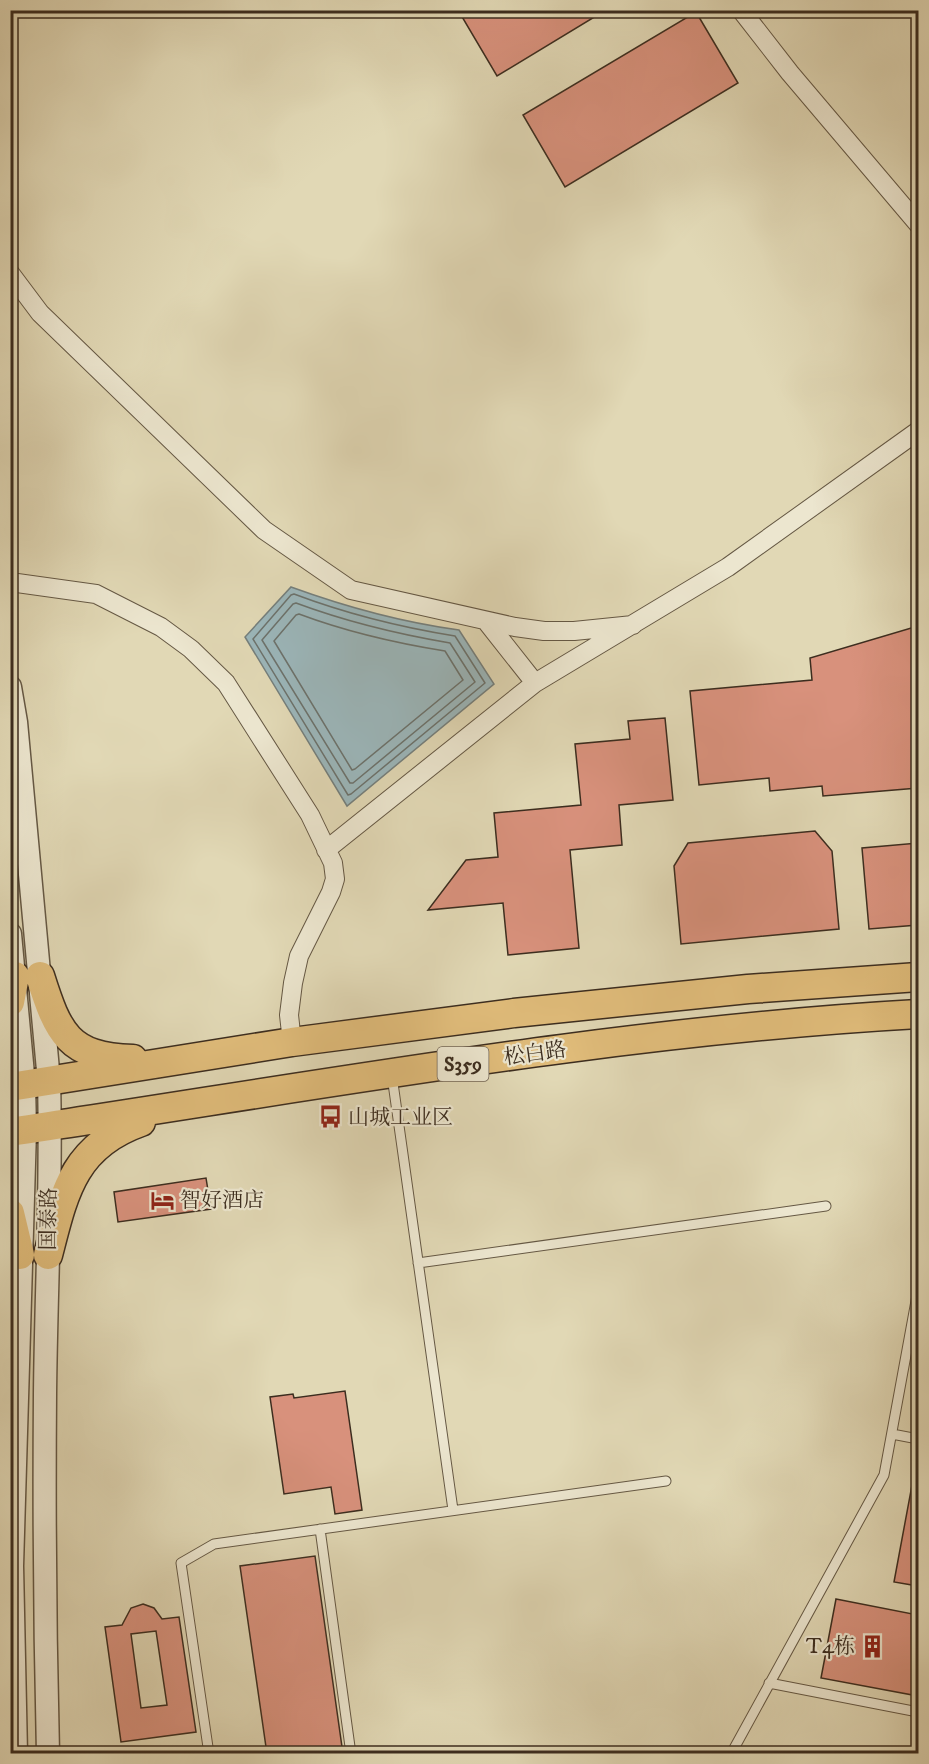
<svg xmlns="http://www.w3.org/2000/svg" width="929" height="1764" viewBox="0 0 929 1764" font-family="'IM FELL DW Pica','Noto Serif SC',serif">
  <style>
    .water { fill: #9bb6ba; stroke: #757f7c; stroke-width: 1.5 }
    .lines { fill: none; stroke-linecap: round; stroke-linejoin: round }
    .shore { stroke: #6c726c; stroke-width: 1.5 }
    .building { fill: #d8917c; stroke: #3c2d1f; stroke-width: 1.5; fill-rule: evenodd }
    .service-casing { stroke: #655844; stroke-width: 11 }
    .minor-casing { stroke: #655844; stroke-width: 20 }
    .tertiary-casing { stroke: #655844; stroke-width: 25 }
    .primary-casing { stroke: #3c2d1f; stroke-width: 31 }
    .service { stroke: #ece6cf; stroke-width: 9 }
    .minor { stroke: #ece6cf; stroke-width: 18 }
    .tertiary { stroke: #ece6cf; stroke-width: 22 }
    .primary { stroke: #e0bc7a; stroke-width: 28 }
    .labels { text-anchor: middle; stroke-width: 4.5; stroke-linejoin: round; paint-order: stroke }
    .shield { fill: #ece6cf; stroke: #716454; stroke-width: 1.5 }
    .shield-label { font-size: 20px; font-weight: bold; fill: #3c2d1f }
    .street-label { font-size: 21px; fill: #3c2d1f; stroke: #ece6cf }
    .poi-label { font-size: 21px; fill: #3c2d1f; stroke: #ece6cf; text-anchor: start }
  </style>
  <rect width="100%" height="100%" fill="#e1d8b5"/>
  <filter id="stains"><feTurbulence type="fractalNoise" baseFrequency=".00333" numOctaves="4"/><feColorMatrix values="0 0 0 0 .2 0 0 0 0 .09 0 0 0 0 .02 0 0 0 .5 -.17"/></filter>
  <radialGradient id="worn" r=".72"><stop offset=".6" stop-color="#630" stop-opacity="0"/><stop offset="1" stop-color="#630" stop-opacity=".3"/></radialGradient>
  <path class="water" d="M 291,587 C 346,607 400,622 459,630 L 494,684 L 347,806 L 245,637 Z"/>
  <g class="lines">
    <path class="shore" d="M 294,594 C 347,614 399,627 455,636 L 485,683 L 351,794 L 348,795 L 253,639 L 291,595 Z
      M 296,603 C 347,622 397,634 450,643 L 475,682 L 353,783 L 350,783 L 262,640 L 293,604 Z
      M 299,614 C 347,632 395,643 445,651 L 463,680 L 355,769 L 352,770 L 274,641 L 296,615 Z"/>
  </g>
  <path class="building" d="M 458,10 L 606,10 L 497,76 Z
    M 696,12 L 738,83 L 565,187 L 523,115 Z
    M 918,626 L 918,788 L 823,796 L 822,786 L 770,791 L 769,778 L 699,785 L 690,691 L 812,680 L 810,658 Z
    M 665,718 L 673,800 L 619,805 L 622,845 L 570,850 L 579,948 L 508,955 L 503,903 L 428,910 L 466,860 L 498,857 L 494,813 L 581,805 L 575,744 L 630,739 L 628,721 Z
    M 815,831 L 832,851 L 839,929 L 681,944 L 674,866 L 688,843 Z
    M 918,843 L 918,925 L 869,929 L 862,848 Z
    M 206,1178 L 211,1209 L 118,1222 L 114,1192 Z
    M 345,1391 L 362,1510 L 335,1514 L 331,1487 L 284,1494 L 270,1397 L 293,1394 L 294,1398 Z
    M 912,1485 L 918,1486 L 918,1586 L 894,1582 Z
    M 315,1556 L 343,1754 L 267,1754 L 240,1566 Z
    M 836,1599 L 918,1615 L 918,1696 L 821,1678 Z
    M 143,1604 L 154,1608 L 162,1619 L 179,1617 L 196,1732 L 121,1742 L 105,1627 L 122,1625 L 131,1608 ZM 156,1631 L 167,1705 L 141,1708 L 131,1634 Z"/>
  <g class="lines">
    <defs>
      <path id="service" d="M 392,1076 L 453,1510
        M 418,1263 L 826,1206
        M 892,1434 L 918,1439
        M 320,1529 L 351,1754
        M 769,1683 L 918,1712
        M 209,1754 L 181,1563 L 214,1544 L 666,1481
        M 731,1754 L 884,1475 L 918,1290"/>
      <path id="minor" d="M 741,10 L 790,73 L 918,224
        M 10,273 L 40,313 L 264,530 L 351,590 L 515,627 L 544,631 L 574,631 L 633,625
        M 10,582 L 96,594 L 161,627 L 191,649 L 226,683 L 310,815 L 333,863 L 335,879 L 331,892 L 299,956 L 293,983 L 289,1015 L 292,1042
        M 486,621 L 535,683
        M 326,850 L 535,683 L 728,567 L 918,431"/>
      <path id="tertiary" d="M 10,687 L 16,722 L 49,1081 C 52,1185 46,1290 45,1394 C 44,1514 45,1634 48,1754
        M 10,934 L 24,1085 L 25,1130 L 12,1566 L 16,1754"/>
      <path id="primary" d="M 40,976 C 58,1033 68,1057 133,1059
        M 10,1002 L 15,976
        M 10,1087 L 292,1042 L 514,1013 L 748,989 L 918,977
        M 10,1132 C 312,1087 614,1031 918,1014
        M 10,1213 L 20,1255
        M 48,1255 C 64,1193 73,1146 141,1122"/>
    </defs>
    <use href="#service" class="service-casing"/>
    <use href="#minor" class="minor-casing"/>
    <use href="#tertiary" class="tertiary-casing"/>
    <use href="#primary" class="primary-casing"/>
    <use href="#service" class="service"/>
    <use href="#minor" class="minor"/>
    <use href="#tertiary" class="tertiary"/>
    <use href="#primary" class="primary"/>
  </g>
  <defs>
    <symbol id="bus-bare" viewBox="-9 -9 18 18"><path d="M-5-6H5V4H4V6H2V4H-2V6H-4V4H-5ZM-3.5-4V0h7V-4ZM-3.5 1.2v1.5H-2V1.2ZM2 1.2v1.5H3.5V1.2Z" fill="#8f2418" stroke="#ece6cf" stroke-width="2.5" paint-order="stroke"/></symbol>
    <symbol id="hotel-bare" viewBox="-9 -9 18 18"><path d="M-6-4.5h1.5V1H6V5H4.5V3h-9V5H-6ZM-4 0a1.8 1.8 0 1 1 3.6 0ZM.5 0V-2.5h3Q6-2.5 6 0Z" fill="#8f2418" stroke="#ece6cf" stroke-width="2.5" paint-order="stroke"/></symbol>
    <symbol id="building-bare" viewBox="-9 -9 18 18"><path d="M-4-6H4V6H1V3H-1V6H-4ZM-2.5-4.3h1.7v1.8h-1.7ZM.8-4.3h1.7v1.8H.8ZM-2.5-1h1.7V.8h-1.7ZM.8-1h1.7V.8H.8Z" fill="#8f2418" stroke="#ece6cf" stroke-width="2.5" paint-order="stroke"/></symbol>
  </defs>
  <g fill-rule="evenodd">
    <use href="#bus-bare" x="314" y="1100" width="33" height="33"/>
    <use href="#hotel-bare" x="146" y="1184" width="33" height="33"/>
    <use href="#building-bare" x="856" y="1630" width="33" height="33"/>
  </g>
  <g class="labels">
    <rect class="shield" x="437.5" y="1047" width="51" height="34" rx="4.5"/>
    <g class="shield-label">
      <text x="463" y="1071">S359</text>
    </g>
    <g class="street-label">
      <text transform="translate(535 1053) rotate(-8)" y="7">松白路</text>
      <text transform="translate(48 1219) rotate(-89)" y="7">国泰路</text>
    </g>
    <g class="poi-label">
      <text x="348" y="1124">山城工业区</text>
      <text x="180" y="1207">智好酒店</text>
      <text x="855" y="1653" text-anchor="end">T4栋</text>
    </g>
  </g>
  <rect width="929" height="1764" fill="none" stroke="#e1d8b5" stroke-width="36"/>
  <rect x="12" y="12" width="905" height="1740" fill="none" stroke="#3c2d1f" stroke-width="3"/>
  <rect x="18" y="18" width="893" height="1728" fill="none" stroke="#3c2d1f" stroke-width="1.5"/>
  <rect width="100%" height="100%" filter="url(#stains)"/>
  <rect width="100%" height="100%" fill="url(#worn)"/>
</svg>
